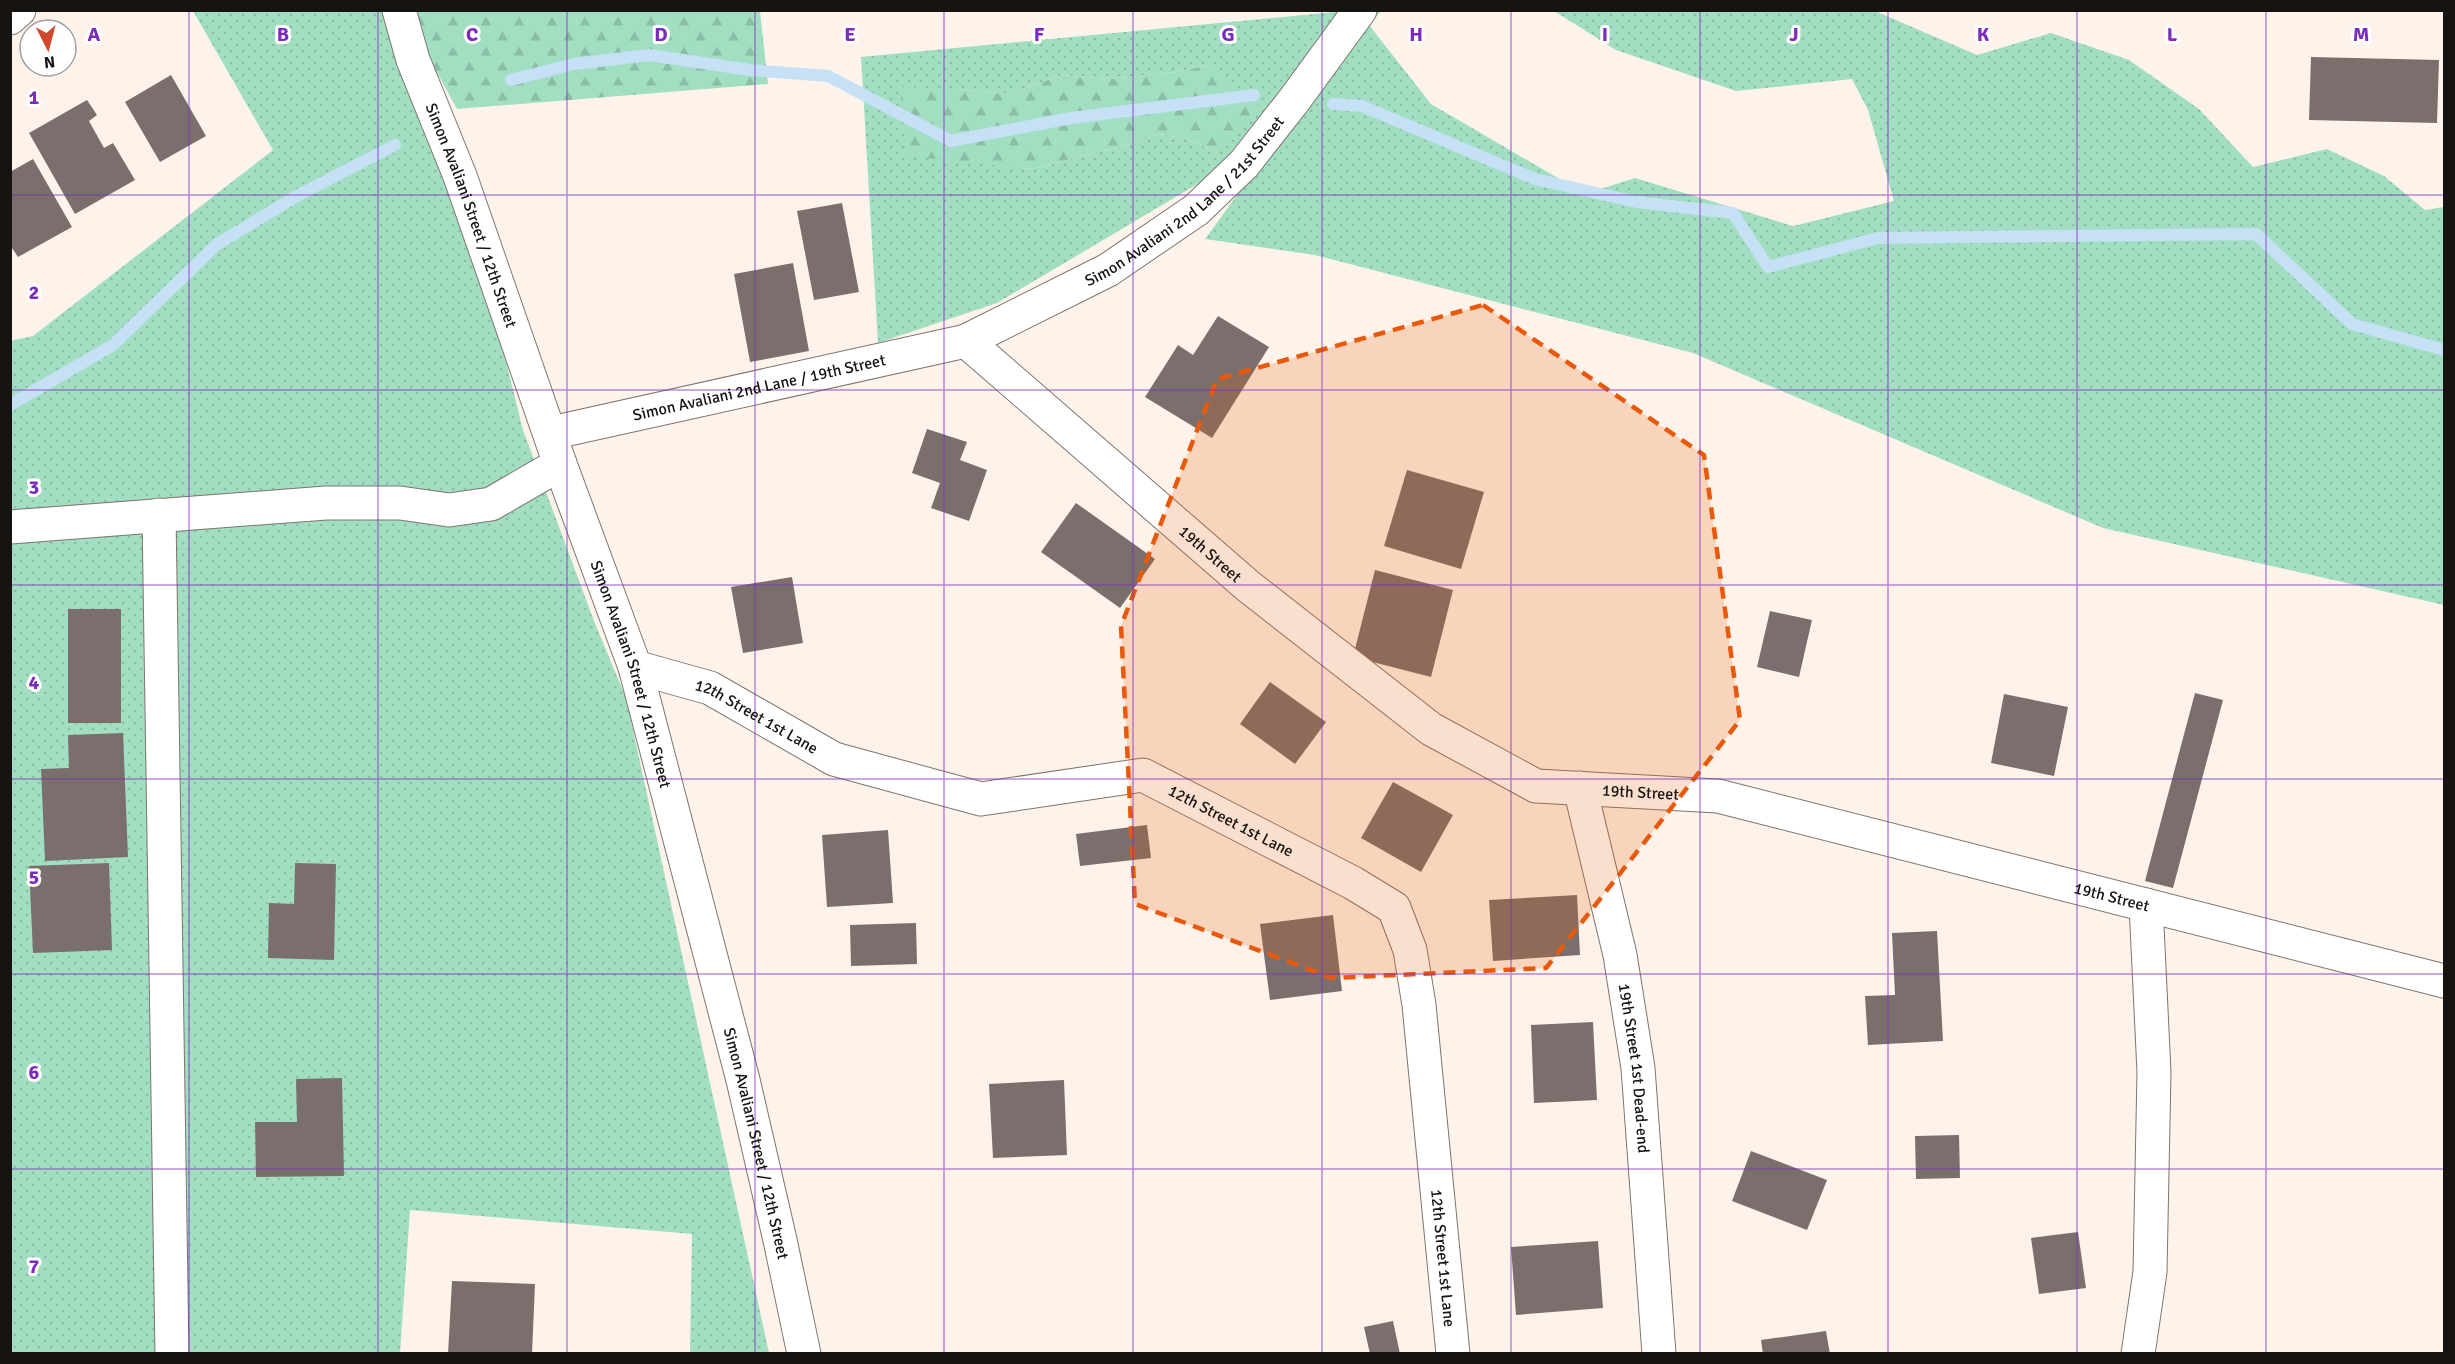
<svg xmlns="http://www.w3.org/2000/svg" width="2455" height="1364" viewBox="0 0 2455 1364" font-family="Signika,sans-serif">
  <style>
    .grass { fill: url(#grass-dots); fill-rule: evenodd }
    .forest { fill: url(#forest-firs) }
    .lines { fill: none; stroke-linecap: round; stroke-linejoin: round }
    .stream { stroke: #c6e1f5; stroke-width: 12 }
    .building { fill: #7b6f6d }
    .minor-casing { stroke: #7e756d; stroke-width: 35 }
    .minor { stroke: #fff; stroke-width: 33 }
    .marked { fill: #e8590c; fill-opacity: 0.2; stroke: #e8590c; stroke-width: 4.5; stroke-dasharray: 12 8; stroke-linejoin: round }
    .grid { fill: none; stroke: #7b2cbf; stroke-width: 1.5; stroke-opacity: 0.55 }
    .labels { text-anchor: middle; stroke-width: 6; stroke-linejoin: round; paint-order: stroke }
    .street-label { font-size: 16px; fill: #161310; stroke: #fff }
    .grid-label { font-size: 20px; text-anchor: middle; font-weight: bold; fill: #7b2cbf; stroke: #fff; stroke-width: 6; stroke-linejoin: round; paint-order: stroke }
  </style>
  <defs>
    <pattern id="grass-dots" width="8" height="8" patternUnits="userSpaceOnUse" patternTransform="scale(1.5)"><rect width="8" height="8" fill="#a2dec2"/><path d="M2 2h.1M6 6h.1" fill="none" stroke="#8bbea6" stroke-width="1.8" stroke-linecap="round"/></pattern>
    <pattern id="forest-firs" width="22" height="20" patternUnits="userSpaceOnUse" patternTransform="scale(1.5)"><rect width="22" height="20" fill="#a2dec2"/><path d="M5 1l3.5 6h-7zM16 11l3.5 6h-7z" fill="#8bbea6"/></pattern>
  </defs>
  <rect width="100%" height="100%" fill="#fdf3ea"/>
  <path class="grass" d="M 193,11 L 394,11 L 460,176 L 523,430 L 594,621 L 626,698 L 769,1353 L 690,1353 L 692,1234 L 410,1210 L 400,1353 L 11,1353 L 10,341 L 33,336 L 273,150 Z
    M 1345,11 L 1223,169 L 997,303 L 878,343 L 861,57 ZM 1210,65 L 1217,153 L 1188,139 L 1160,134 L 1124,146 L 1031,169 L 907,155 L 958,89 L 1010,94 L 1062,75 L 1110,79 L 1175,72 Z
    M 1372,11 L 1381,11 L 1369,25 L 1431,104 L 1585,194 L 1635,178 L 1793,226 L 1894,201 L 1868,110 L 1852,79 L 1736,91 L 1616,50 L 1554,11 L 1875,11 L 1977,55 L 2051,33 L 2129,60 L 2199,109 L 2253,167 L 2327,149 L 2384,176 L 2425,210 L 2444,207 L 2444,605 L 2103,528 L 1693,353 L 1315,255 L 1205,239 Z"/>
  <path class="forest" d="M 412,11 L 760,11 L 768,84 L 457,109 L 419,40 Z
    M 1210,65 L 1259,106 L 1217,153 L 1188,139 L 1160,134 L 1124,146 L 1031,169 L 907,156 L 900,87 L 958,89 L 1010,94 L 1062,75 L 1110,79 L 1175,72 Z"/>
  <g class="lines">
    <path class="stream" d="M 511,80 L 574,64 L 649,55 L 750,70 L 828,76 L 951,141 L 1071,118 L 1254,95
      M 1333,104 L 1362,106 L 1535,179 L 1636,202 L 1733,213 L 1768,267 L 1878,238 L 2256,234 L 2352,324 L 2444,350
      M 10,405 L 113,345 L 216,245 L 295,197 L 395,145"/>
  </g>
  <path class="building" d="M 2311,57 L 2439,60 L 2437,123 L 2309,120 Z
    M 171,75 L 206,136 L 160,162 L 125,102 Z
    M 87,100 L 97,115 L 89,121 L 104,148 L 113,143 L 135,180 L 75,214 L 29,133 Z
    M 33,159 L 72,227 L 18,257 L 10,245 L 10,172 Z
    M 842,203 L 859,292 L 814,300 L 797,211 Z
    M 793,263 L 809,351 L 750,362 L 734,274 Z
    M 1218,316 L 1269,347 L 1212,438 L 1145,397 L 1178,345 L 1193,355 Z
    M 927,429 L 967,442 L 960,460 L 987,470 L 969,521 L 931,508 L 940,483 L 912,473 Z
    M 1407,470 L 1484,492 L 1461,569 L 1384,546 Z
    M 1076,503 L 1155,559 L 1120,608 L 1041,552 Z
    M 1375,570 L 1453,590 L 1431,677 L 1353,657 Z
    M 792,577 L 803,643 L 743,653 L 731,587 Z
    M 68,609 L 121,609 L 121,723 L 68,723 Z
    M 1770,611 L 1812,620 L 1799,677 L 1757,667 Z
    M 1270,682 L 1326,722 L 1295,764 L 1240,724 Z
    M 2195,693 L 2223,700 L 2173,888 L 2145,881 Z
    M 2004,694 L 2068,707 L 2054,776 L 1991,763 Z
    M 123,733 L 128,857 L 45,861 L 41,769 L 69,768 L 68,735 Z
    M 1393,782 L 1453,815 L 1421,872 L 1361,838 Z
    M 1147,825 L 1151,858 L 1080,866 L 1076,834 Z
    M 888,830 L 893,903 L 827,907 L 822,835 Z
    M 109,863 L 112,950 L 33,953 L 29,866 Z
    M 295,863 L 336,864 L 334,960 L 268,958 L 269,903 L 294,904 Z
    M 1577,895 L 1580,955 L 1493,961 L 1489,900 Z
    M 1333,915 L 1342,991 L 1270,1000 L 1260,924 Z
    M 916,923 L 917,964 L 851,966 L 850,925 Z
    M 1937,931 L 1943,1041 L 1868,1045 L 1865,996 L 1895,995 L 1892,933 Z
    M 1593,1022 L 1597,1100 L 1534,1103 L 1531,1025 Z
    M 342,1078 L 344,1176 L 256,1177 L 255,1122 L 297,1122 L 296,1079 Z
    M 1064,1080 L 1067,1155 L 993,1158 L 989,1084 Z
    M 1959,1135 L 1960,1178 L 1916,1179 L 1915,1136 Z
    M 1751,1151 L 1827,1180 L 1807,1230 L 1732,1201 Z
    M 2078,1232 L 2086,1288 L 2039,1294 L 2031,1238 Z
    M 1598,1241 L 1603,1308 L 1516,1315 L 1511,1247 Z
    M 452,1281 L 535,1284 L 532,1354 L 448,1354 Z
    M 1393,1321 L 1400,1354 L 1370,1354 L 1364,1327 Z
    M 1826,1331 L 1830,1354 L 1763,1354 L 1761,1340 Z"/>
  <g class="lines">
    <defs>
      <g id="minor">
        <path id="s1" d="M 399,10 L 413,60 L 460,176 L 560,464 L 635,667 L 743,1080 L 780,1240 L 804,1354"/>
        <path d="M 10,18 L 19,10"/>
        <path id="s2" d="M 966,341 L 1248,586 L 1431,729 L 1536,786 L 1718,796 L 2444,981"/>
        <path id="s3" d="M 551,433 L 966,341 L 1108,270 L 1196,210 L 1244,164 L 1295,99 L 1360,10"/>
        <path d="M 159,515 L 172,1354"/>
        <path d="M 10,527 L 326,503 L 400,503 L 449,510 L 491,504 L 560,464"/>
        <path id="s4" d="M 635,667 L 710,688 L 834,759 L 981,799 L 1143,775 L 1353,883 L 1394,908 L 1410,950 L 1419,1005 L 1453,1354"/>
        <path id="s5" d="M 1580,788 L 1620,955 L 1638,1068 L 1659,1354"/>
        <path d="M 2138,1354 L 2150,1272 L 2154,1072 L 2146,905"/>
      </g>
    </defs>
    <use href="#minor" class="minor-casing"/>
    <use href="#minor" class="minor"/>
  </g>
  <path class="marked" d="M 1483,305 L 1704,455 L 1740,720 L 1546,968 L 1332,978 L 1135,904 L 1121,626 L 1217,379 Z"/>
  <path class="grid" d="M 189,10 L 189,1354M 378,10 L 378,1354M 567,10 L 567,1354M 755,10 L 755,1354M 944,10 L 944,1354M 1133,10 L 1133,1354M 1322,10 L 1322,1354M 1511,10 L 1511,1354M 1700,10 L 1700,1354M 1888,10 L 1888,1354M 2077,10 L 2077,1354M 2266,10 L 2266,1354M 10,195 L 2444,195M 10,390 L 2444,390M 10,585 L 2444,585M 10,779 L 2444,779M 10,974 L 2444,974M 10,1169 L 2444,1169"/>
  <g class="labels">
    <g class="street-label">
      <text dy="6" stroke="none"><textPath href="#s3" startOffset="687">Simon Avaliani 2nd Lane / 21st Street</textPath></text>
      <text dy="6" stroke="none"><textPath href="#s1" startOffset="218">Simon Avaliani Street / 12th Street</textPath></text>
      <text dy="6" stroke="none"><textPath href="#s3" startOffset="213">Simon Avaliani 2nd Lane / 19th Street</textPath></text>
      <text dy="6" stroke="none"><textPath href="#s2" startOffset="324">19th Street</textPath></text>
      <text dy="6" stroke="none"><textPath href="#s1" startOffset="704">Simon Avaliani Street / 12th Street</textPath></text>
      <text dy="6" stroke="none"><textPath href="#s4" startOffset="132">12th Street 1st Lane</textPath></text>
      <text dy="6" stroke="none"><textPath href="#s2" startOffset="830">19th Street</textPath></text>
      <text dy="6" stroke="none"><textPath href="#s4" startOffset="636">12th Street 1st Lane</textPath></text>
      <text dy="6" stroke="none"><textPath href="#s2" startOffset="1314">19th Street</textPath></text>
      <text dy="6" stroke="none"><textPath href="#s5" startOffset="286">19th Street 1st Dead-end</textPath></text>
      <text dy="6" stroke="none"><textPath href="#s1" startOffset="1190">Simon Avaliani Street / 12th Street</textPath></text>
      <text dy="6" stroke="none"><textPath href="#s4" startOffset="1176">12th Street 1st Lane</textPath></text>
    </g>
  </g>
  <g class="grid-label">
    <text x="94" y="41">A</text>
    <text x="283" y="41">B</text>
    <text x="472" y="41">C</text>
    <text x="661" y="41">D</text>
    <text x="850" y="41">E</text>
    <text x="1039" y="41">F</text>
    <text x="1228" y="41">G</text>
    <text x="1416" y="41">H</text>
    <text x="1605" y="41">I</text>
    <text x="1794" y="41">J</text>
    <text x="1983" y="41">K</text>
    <text x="2172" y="41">L</text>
    <text x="2361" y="41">M</text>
    <text x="34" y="104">1</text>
    <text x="34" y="299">2</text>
    <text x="34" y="494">3</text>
    <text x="34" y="689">4</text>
    <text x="34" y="884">5</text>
    <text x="34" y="1079">6</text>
    <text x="34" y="1273">7</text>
  </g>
  <rect width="2455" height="1364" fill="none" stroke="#161310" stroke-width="24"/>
  <g transform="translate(48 48) rotate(174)"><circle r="28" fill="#ffffff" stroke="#a2a19f" stroke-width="1.5"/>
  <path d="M0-4.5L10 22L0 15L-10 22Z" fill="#d3482c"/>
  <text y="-9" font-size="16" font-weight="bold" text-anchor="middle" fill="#161310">N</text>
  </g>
</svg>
